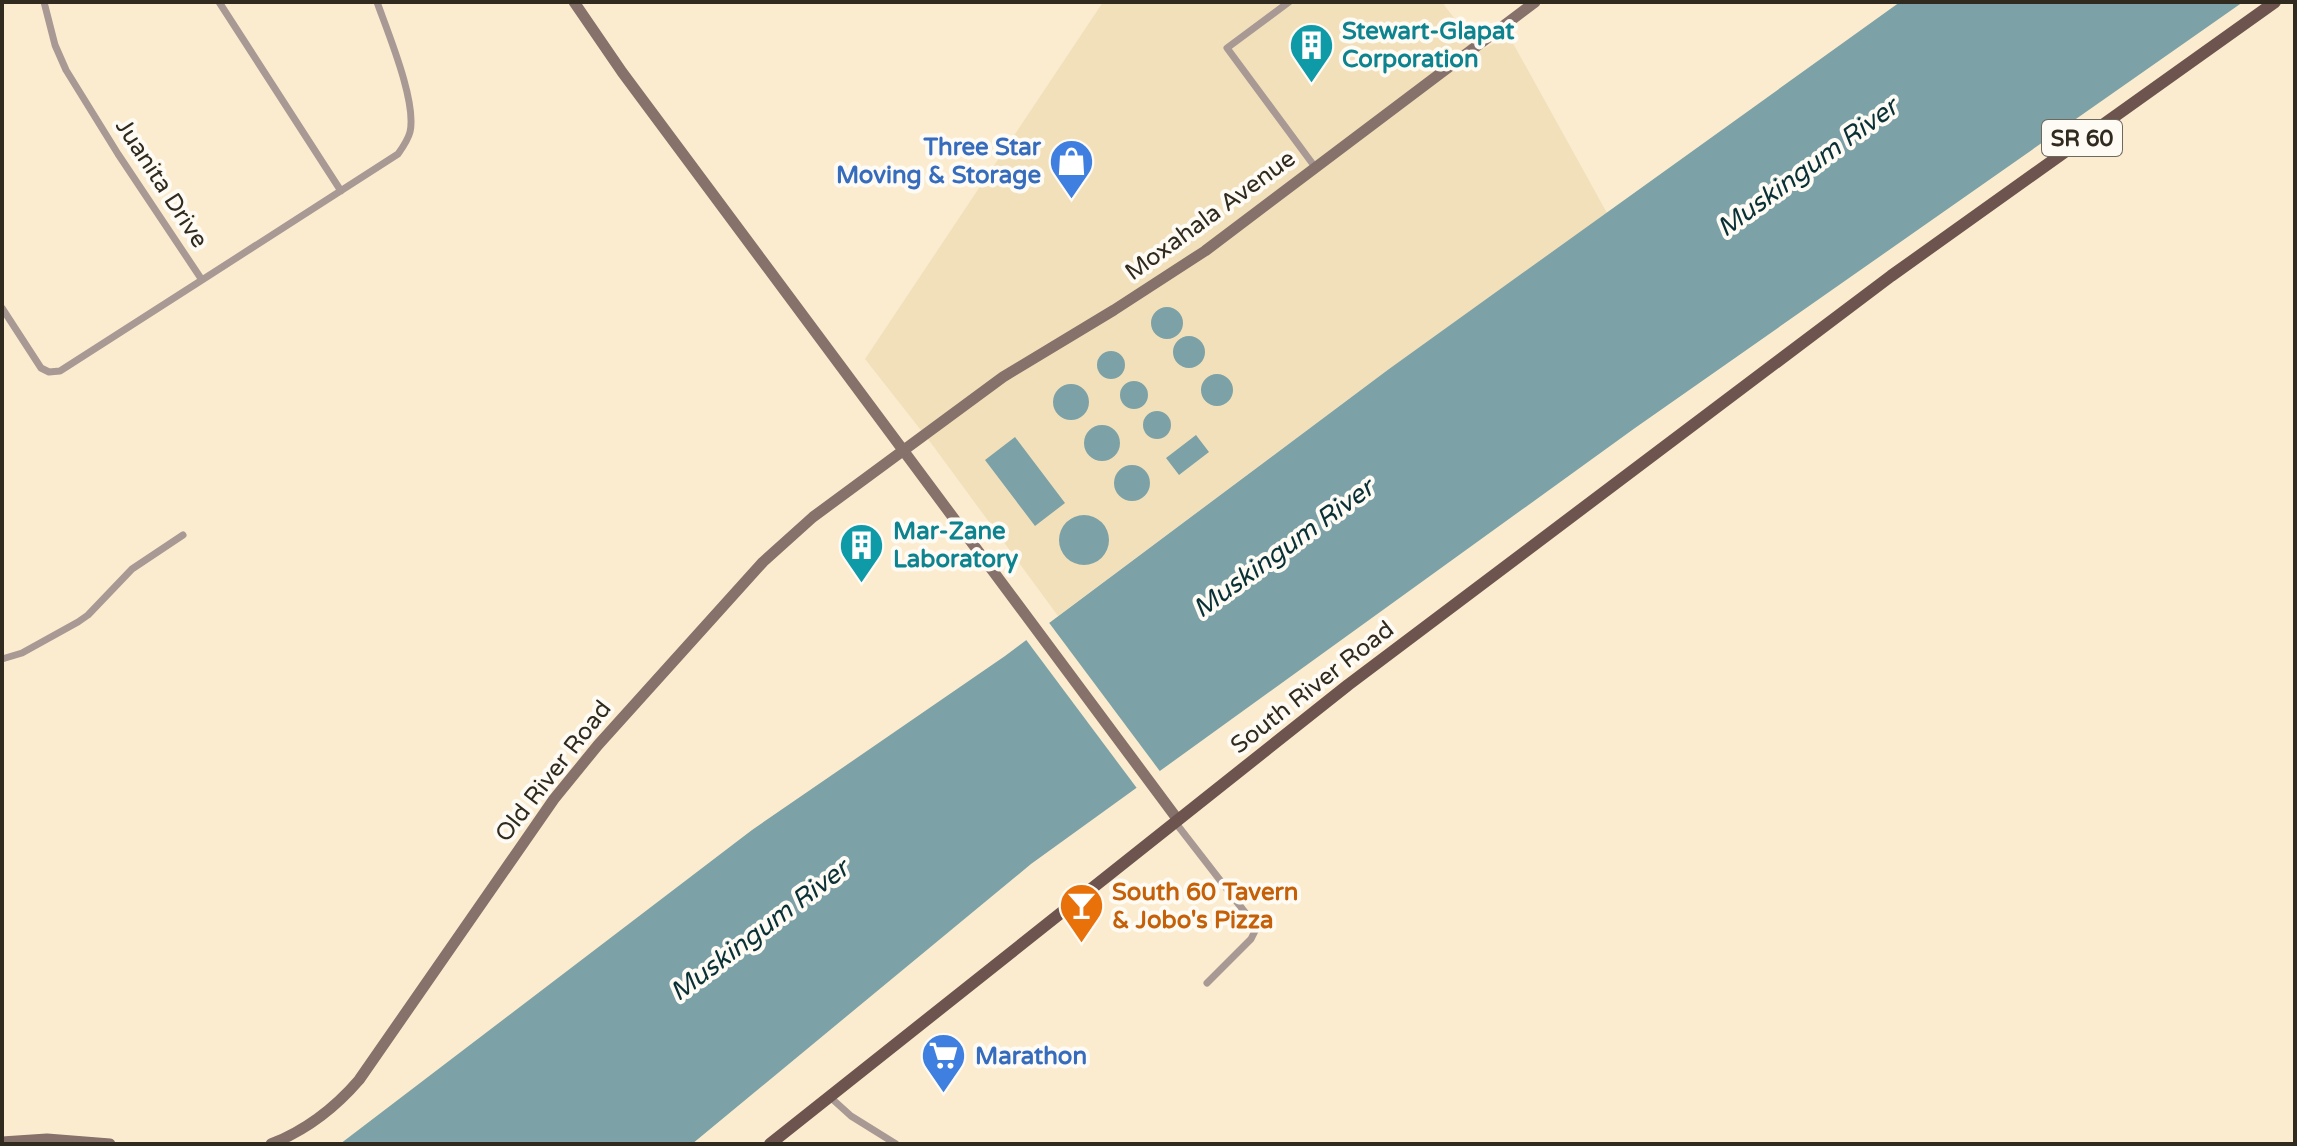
<svg xmlns="http://www.w3.org/2000/svg" width="2297" height="1146" viewBox="0 0 2297 1146" font-family="'Varela Round',sans-serif">
  <style>
    .built { fill: #f2e0bb }
    .water { fill: #7ca2a7 }
    .pier { fill: #fbeccf }
    .lines { fill: none; stroke-linecap: round; stroke-linejoin: round }
    .street { stroke: #a89995; stroke-width: 7 }
    .secondary { stroke: #86716b; stroke-width: 11 }
    .primary { stroke: #6e544e; stroke-width: 12 }
    .labels { text-anchor: middle; stroke-width: 8; stroke-linejoin: round; paint-order: stroke }
    .shield { fill: #fefbf5; stroke: #6e695f; stroke-width: 2 }
    .shield-label { font-size: 22px; font-weight: bold; fill: #302a1f }
    .culture-label { font-size: 24px; font-weight: bold; fill: #0d838f; stroke: #fefbf5; text-anchor: start }
    .shop-label { font-size: 24px; font-weight: bold; fill: #366cbe; stroke: #fefbf5; text-anchor: end }
    .street-label { font-size: 24px; fill: #302a1f; stroke: #fefbf5 }
    .food-label { font-size: 24px; font-weight: bold; fill: #c56008; stroke: #fefbf5; text-anchor: start }
    .water-label { font-size: 26px; font-style: italic; fill: #083035; stroke: #fefbf5 }
  </style>
  <rect width="100%" height="100%" fill="#fbeccf"/>
  <path class="built" d="M 1103,2 L 1442,2 L 1479,51 L 1509,36 L 1607,213 L 1389,369 L 1058,616 L 931,443 L 865,359 Z"/>
  <path class="water" d="M 1900,2 L 2243,2 L 1635,428 L 1031,864 L 692,1144 L 340,1144 L 752,830 L 1005,656 L 1389,369 Z
    M1151 323a16 16 0 1 1 32 0a16 16 0 1 1-32 0Z
    M1173 352a16 16 0 1 1 32 0a16 16 0 1 1-32 0Z
    M1097 365a14 14 0 1 1 28 0a14 14 0 1 1-28 0Z
    M1201 390a16 16 0 1 1 32 0a16 16 0 1 1-32 0Z
    M1120 395a14 14 0 1 1 28 0a14 14 0 1 1-28 0Z
    M1053 402a18 18 0 1 1 36 0a18 18 0 1 1-36 0Z
    M1143 425a14 14 0 1 1 28 0a14 14 0 1 1-28 0Z
    M1084 443a18 18 0 1 1 36 0a18 18 0 1 1-36 0Z
    M 1196,435 L 1209,452 L 1179,475 L 1166,458 Z
    M 1015,437 L 1065,503 L 1035,526 L 985,460 Z
    M1114 483a18 18 0 1 1 36 0a18 18 0 1 1-36 0Z
    M1059 540a25 25 0 1 1 50 0a25 25 0 1 1-50 0Z"/>
  <path class="pier" d="M 1047,620 L 1162,774 L 1139,791 L 1024,637 Z"/>
  <g class="lines">
    <path class="street" d="M 219,2 L 341,191
      M 1289,2 L 1227,48 L 1315,167
      M 202,280 L 398,154 C 403,147 408,140 410,132 C 417,102 388,33 377,2
      M 2,308 L 41,368 L 49,372 L 60,371 L 202,280 L 118,154 L 66,70 L 55,45 L 44,2
      M 2,659 L 22,653 L 78,622 L 88,615 L 132,569 L 183,535
      M 1175,822 L 1254,924 L 1255,931 L 1251,939 L 1207,983
      M 830,1097 L 851,1116 L 896,1144"/>
    <path class="secondary" d="M 574,2 L 622,72 L 1178,820
      M 2,1142 L 47,1139 L 110,1144
      M 271,1144 C 307,1130 334,1109 359,1080 L 554,799 L 598,745 L 763,562 L 813,517 L 1003,377 L 1114,310 L 1205,251 L 1535,2"/>
    <path class="primary" d="M 770,1144 L 1348,685 L 1891,276 L 2275,2"/>
  </g>
  <defs>
    <symbol id="building-pin" viewBox="-11 -11 22 30"><path d="M0 17L-7.5 6A9.5 9.5 0 1 1 7.5 6Z" fill="#0f9aa8" stroke="#fefbf5"/><path d="M-4-6H4V6H1V3H-1V6H-4ZM-2.5-4.3h1.7v1.8h-1.7ZM.8-4.3h1.7v1.8H.8ZM-2.5-1h1.7V.8h-1.7ZM.8-1h1.7V.8H.8Z" fill="#fff"/></symbol>
    <symbol id="shop-pin" viewBox="-11 -11 22 30"><path d="M0 17L-7.5 6A9.5 9.5 0 1 1 7.5 6Z" fill="#3f7fe0" stroke="#fefbf5"/><path d="M-5-2.5h2.3a2.7 3.5 0 0 1 5.4 0H5L5.5 6h-11ZM-1.5-2.5h3a1.5 2.3 0 0 0-3 0Z" fill="#fff"/></symbol>
    <symbol id="bar-pin" viewBox="-11 -11 22 30"><path d="M0 17L-7.5 6A9.5 9.5 0 1 1 7.5 6Z" fill="#e8710a" stroke="#fefbf5"/><path d="M-6-5H6L.8 .8V4.5H3.5V6h-7V4.5H-.8V.8Z" fill="#fff"/></symbol>
    <symbol id="supermarket-pin" viewBox="-11 -11 22 30"><path d="M0 17L-7.5 6A9.5 9.5 0 1 1 7.5 6Z" fill="#3f7fe0" stroke="#fefbf5"/><path d="M-6-5.5h2.5l.6 2H6L4.5 2H-2.5L-4.4-4H-6ZM-1.5 3.2a1.3 1.3 0 1 0 .1 0ZM3 3.2a1.3 1.3 0 1 0 .1 0Z" fill="#fff"/></symbol>
  </defs>
  <g fill-rule="evenodd">
    <use href="#building-pin" x="1286" y="20" width="51" height="69"/>
    <use href="#shop-pin" x="1046" y="136" width="51" height="69"/>
    <use href="#building-pin" x="836" y="520" width="51" height="69"/>
    <use href="#bar-pin" x="1056" y="880" width="51" height="69"/>
    <use href="#supermarket-pin" x="918" y="1030" width="51" height="69"/>
  </g>
  <g class="labels">
    <rect class="shield" x="2042" y="120" width="80" height="36" rx="6"/>
    <g class="shield-label">
      <text x="2082" y="146">SR 60</text>
    </g>
    <g class="culture-label">
      <text x="1342" y="39">Stewart-Glapat<tspan x="1342" dy="28">Corporation</tspan></text>
      <text x="893" y="539">Mar-Zane<tspan x="893" dy="28">Laboratory</tspan></text>
    </g>
    <g class="shop-label">
      <text x="1041" y="155">Three Star<tspan x="1041" dy="28">Moving &amp; Storage</tspan></text>
      <text x="975" y="1064" text-anchor="start">Marathon</text>
    </g>
    <g class="street-label">
      <text transform="translate(162 183) rotate(57)" y="8">Juanita Drive</text>
      <text transform="translate(1210 215) rotate(-36)" y="8">Moxahala Avenue</text>
      <text transform="translate(1312 687) rotate(-38)" y="8">South River Road</text>
      <text transform="translate(553 771) rotate(-52)" y="8">Old River Road</text>
    </g>
    <g class="food-label">
      <text x="1112" y="900">South 60 Tavern<tspan x="1112" dy="28">&amp; Jobo's Pizza</tspan></text>
    </g>
    <g class="water-label">
      <text transform="translate(1807 167) rotate(-36)" y="9">Muskingum River</text>
      <text transform="translate(1283 548) rotate(-36)" y="9">Muskingum River</text>
      <text transform="translate(759 930) rotate(-37)" y="9">Muskingum River</text>
    </g>
  </g>
  <rect width="2297" height="1146" fill="none" stroke="#302a1f" stroke-width="8"/>
</svg>
